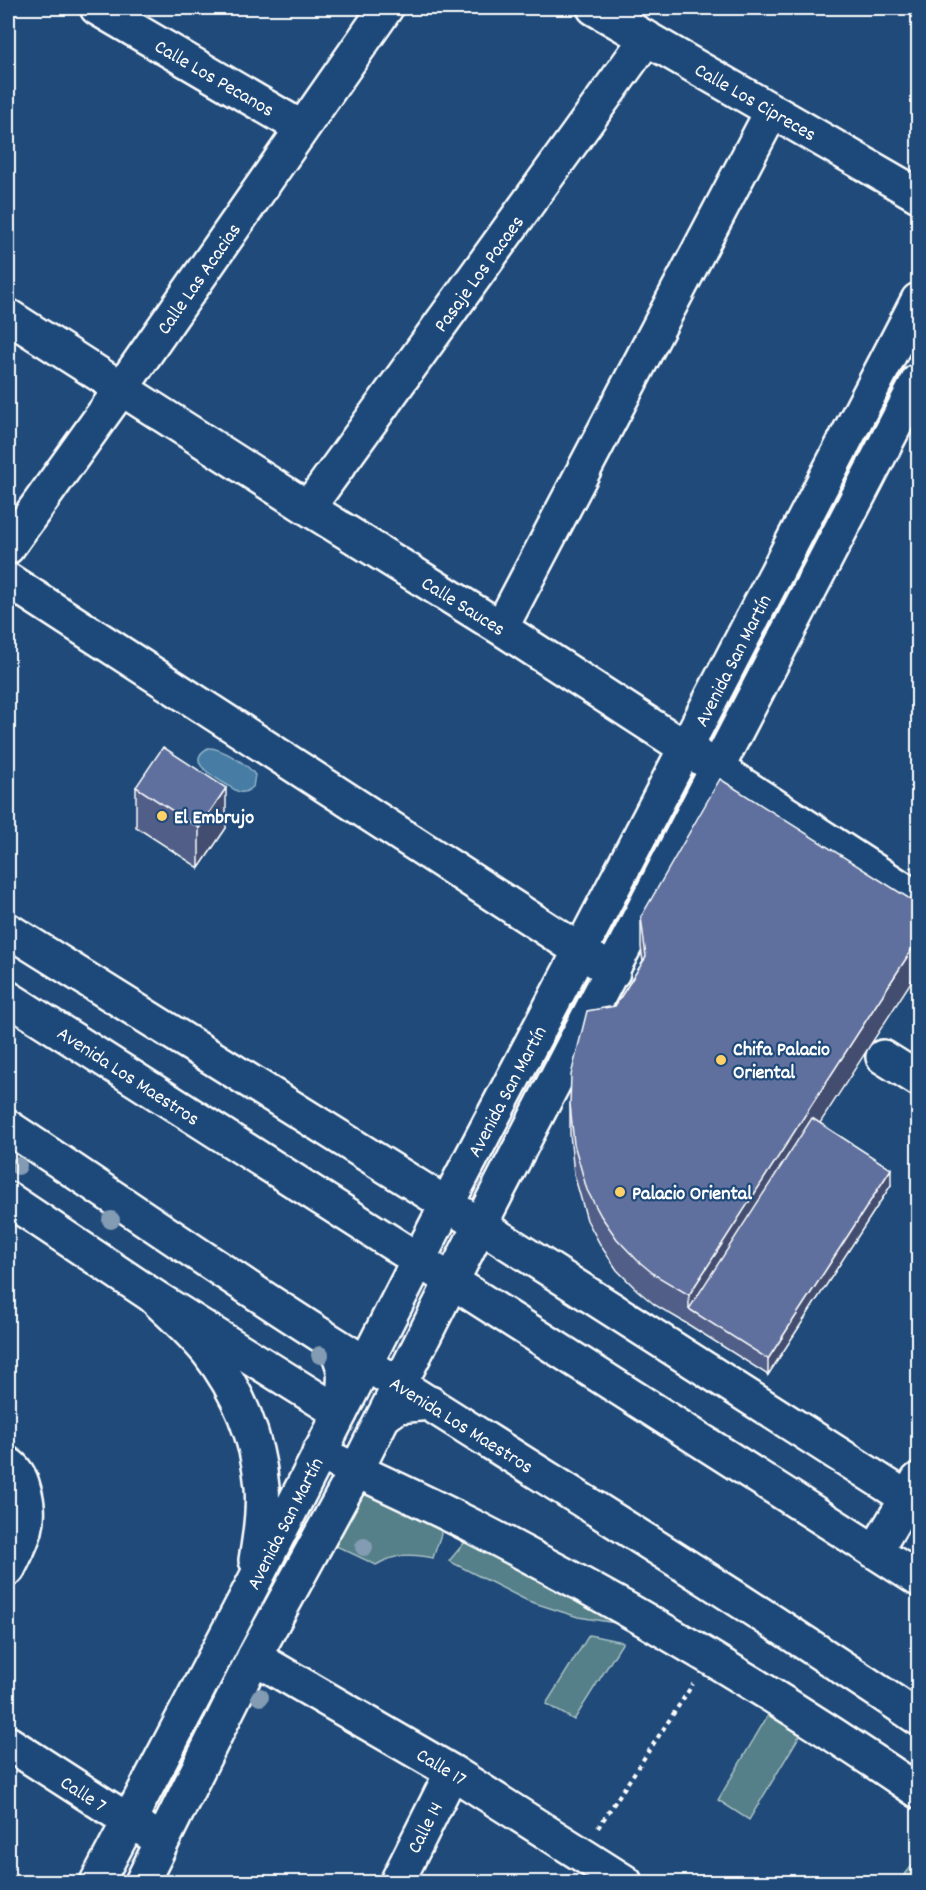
<svg xmlns="http://www.w3.org/2000/svg" width="926" height="1890" viewBox="0 0 926 1890" font-family="Dekko,sans-serif">
  <style>
    .green { fill: #558089; stroke: #aac0c4; stroke-width: 1.5 }
    .water { fill: #477da4; stroke: #91b1c8; stroke-width: 1.5 }
    .lines { fill: none; stroke-linecap: round; stroke-linejoin: round }
    .minor-casing { stroke: #fff; stroke-width: 38 }
    .secondary-casing { stroke: #fff; stroke-width: 38 }
    .trunk-casing { stroke: #fff; stroke-width: 38 }
    .path { stroke: #fff; stroke-width: 4; stroke-dasharray: 4.5 4.5; stroke-linecap: butt }
    .minor { stroke: #1f4a7a; stroke-width: 33 }
    .secondary { stroke: #1f4a7a; stroke-width: 33 }
    .trunk { stroke: #1f4a7a; stroke-width: 33 }
    .tree { fill: #839cb3 }
    .wall { fill: #515f88; stroke: #fff; stroke-width: 1.5 }
    .shaded-wall { fill: #424e6f; stroke: #fff; stroke-width: 1.5 }
    .building { fill: #5e6f9e; stroke: #fff; stroke-width: 1.5 }
    .poi-dot { fill: #ffd166; stroke: #1f4a7a; stroke-width: 2 }
    .labels { text-anchor: middle; stroke-width: 4.5; stroke-linejoin: round; paint-order: stroke }
    .street-label { font-size: 20px; fill: #fff; stroke: #1f4a7a }
    .poi-label { font-size: 20px; font-weight: bold; fill: #fff; stroke: #1f4a7a; text-anchor: start }
  </style>
  <rect width="100%" height="100%" fill="#1f4a7a"/>
  <filter id="ink" filterUnits="userSpaceOnUse"><feTurbulence type="fractalNoise" baseFrequency=".0167" numOctaves="2"/><feDisplacementMap in="SourceGraphic" scale="12" xChannelSelector="R" yChannelSelector="G"/><feConvolveMatrix kernelMatrix="1 2 1 2 8 2 1 2 1" color-interpolation-filters="sRGB"/></filter>
  <g filter="url(#ink)">
    <path class="green" d="M 374,1491 L 439,1520 L 441,1534 L 433,1558 C 411,1553 395,1554 376,1565 L 332,1544 L 360,1496 Z
      M 470,1536 L 622,1624 L 578,1617 L 528,1601 L 449,1561 Z
      M 589,1635 L 623,1642 L 574,1720 L 546,1704 Z
      M 768,1715 L 800,1735 L 749,1820 L 718,1800 Z
      M 918,1858 L 918,1882 L 899,1882 Z"/>
    <path class="water" d="M 208,748 C 220,747 249,765 255,775 L 253,787 C 248,791 245,793 239,792 C 234,790 228,785 222,782 C 211,775 185,761 208,748 Z"/>
    <g class="lines">
      <defs>
        <path id="minor" d="M 97,8 L 302,128
          M 594,8 L 918,195
          M 8,316 L 308,508 L 501,628 L 918,899
          M 308,508 L 647,38
          M 8,547 L 121,389 L 386,8
          M 8,580 L 613,972
          M 501,628 L 772,111
          M 8,930 L 480,1225 L 918,1505
          M 883,1057 L 918,1079
          M 8,1199 L 153,1296 L 340,1413
          M 319,1453 C 372,1478 426,1502 478,1529 C 630,1607 778,1695 918,1791
          M 8,1464 C 15,1468 21,1478 23,1487 C 34,1520 23,1540 8,1569
          M 876,1550 L 918,1480
          M 254,1657 L 452,1772 L 625,1882
          M 8,1743 L 129,1821 L 162,1840
          M 397,1882 L 452,1772"/>
        <path id="secondary" d="M 153,1296 C 171,1314 192,1332 208,1352 C 238,1390 258,1439 262,1487 C 264,1510 260,1537 256,1560
          M 97,1882 L 252,1586 L 447,1204 L 580,951 L 918,300
          M 142,1882 L 254,1657 L 357,1469 L 480,1225 L 918,381"/>
        <path id="trunk" d="M 8,998 L 918,1579
          M 8,1127 C 117,1199 224,1274 335,1344 C 530,1468 727,1589 918,1718
          M 333,1343 C 349,1371 345,1381 340,1413
          M 384,1416 L 398,1406 L 430,1403"/>
      </defs>
      <use href="#minor" class="minor-casing"/>
      <use href="#secondary" class="secondary-casing"/>
      <use href="#trunk" class="trunk-casing"/>
      <path class="path" d="M 598,1828 L 693,1684"/>
      <use href="#minor" class="minor"/>
      <use href="#secondary" class="secondary"/>
      <use href="#trunk" class="trunk"/>
    </g>
    <g class="tree">
      <circle cx="18" cy="1166" r="9"/>
      <circle cx="111" cy="1220" r="9"/>
      <circle cx="320" cy="1355" r="9"/>
      <circle cx="364" cy="1547" r="9"/>
      <circle cx="260" cy="1697" r="9"/>
    </g>
    <path class="wall" d="M 136,787 L 226,828 L 199,868 L 136,827 Z
      M 641,917 L 820,1123 L 891,1185 L 768,1375 L 689,1325 L 655,1305 L 637,1290 L 617,1270 L 601,1246 L 587,1220 L 574,1174 L 570,1134 L 570,1104 L 615,1006 L 643,962 L 641,947 Z"/>
    <path class="shaded-wall" d="M 226,788 L 226,828 L 199,868 L 199,828 Z
      M 918,940 L 918,971 L 697,1314 L 689,1309 L 689,1295 Z
      M 891,1169 L 891,1185 L 768,1375 L 768,1359 Z"/>
    <path class="building" d="M 163,747 L 226,788 L 199,828 L 136,787 Z
      M 720,779 L 918,904 L 918,940 L 689,1295 L 655,1275 L 637,1260 L 617,1239 L 601,1216 L 587,1190 L 574,1144 L 570,1104 L 571,1075 L 587,1011 L 615,1006 L 646,957 L 641,917 Z
      M 812,1118 L 891,1169 L 768,1359 L 689,1309 Z"/>
  </g>
  <g class="poi-dot">
    <circle cx="162" cy="816" r="6"/>
    <circle cx="721" cy="1060" r="6"/>
    <circle cx="620" cy="1192" r="6"/>
  </g>
  <g class="labels">
    <g class="street-label">
      <text transform="translate(215 77) rotate(30)" y="7">Calle Los Pecanos</text>
      <text transform="translate(756 101) rotate(30)" y="7">Calle Los Cipreces</text>
      <text transform="translate(478 273) rotate(-54)" y="7">Pasaje Los Pacaes</text>
      <text transform="translate(198 278) rotate(-55)" y="7">Calle Las Acacias</text>
      <text transform="translate(464 605) rotate(32)" y="7">Calle Sauces</text>
      <text transform="translate(732 660) rotate(-63)" y="7">Avenida San Martín</text>
      <text transform="translate(129 1075) rotate(33)" y="7">Avenida Los Maestros</text>
      <text transform="translate(506 1091) rotate(-62)" y="7">Avenida San Martín</text>
      <text transform="translate(462 1424) rotate(32)" y="7">Avenida Los Maestros</text>
      <text transform="translate(284 1523) rotate(-63)" y="7">Avenida San Martín</text>
      <text transform="translate(442 1766) rotate(31)" y="7">Calle 17</text>
      <text transform="translate(84 1793) rotate(33)" y="7">Calle 7</text>
      <text transform="translate(424 1827) rotate(-63)" y="7">Calle 14</text>
    </g>
    <g class="poi-label">
      <text x="174" y="823">El Embrujo</text>
      <text x="733" y="1055">Chifa Palacio<tspan x="733" dy="23">Oriental</tspan></text>
      <text x="632" y="1199">Palacio Oriental</text>
    </g>
  </g>
  <rect width="926" height="1890" fill="none" stroke="#1f4a7a" stroke-width="30"/>
  <rect x="15" y="15" width="896" height="1860" fill="none" stroke="#fff" stroke-width="2" filter="url(#ink)"/>
</svg>
